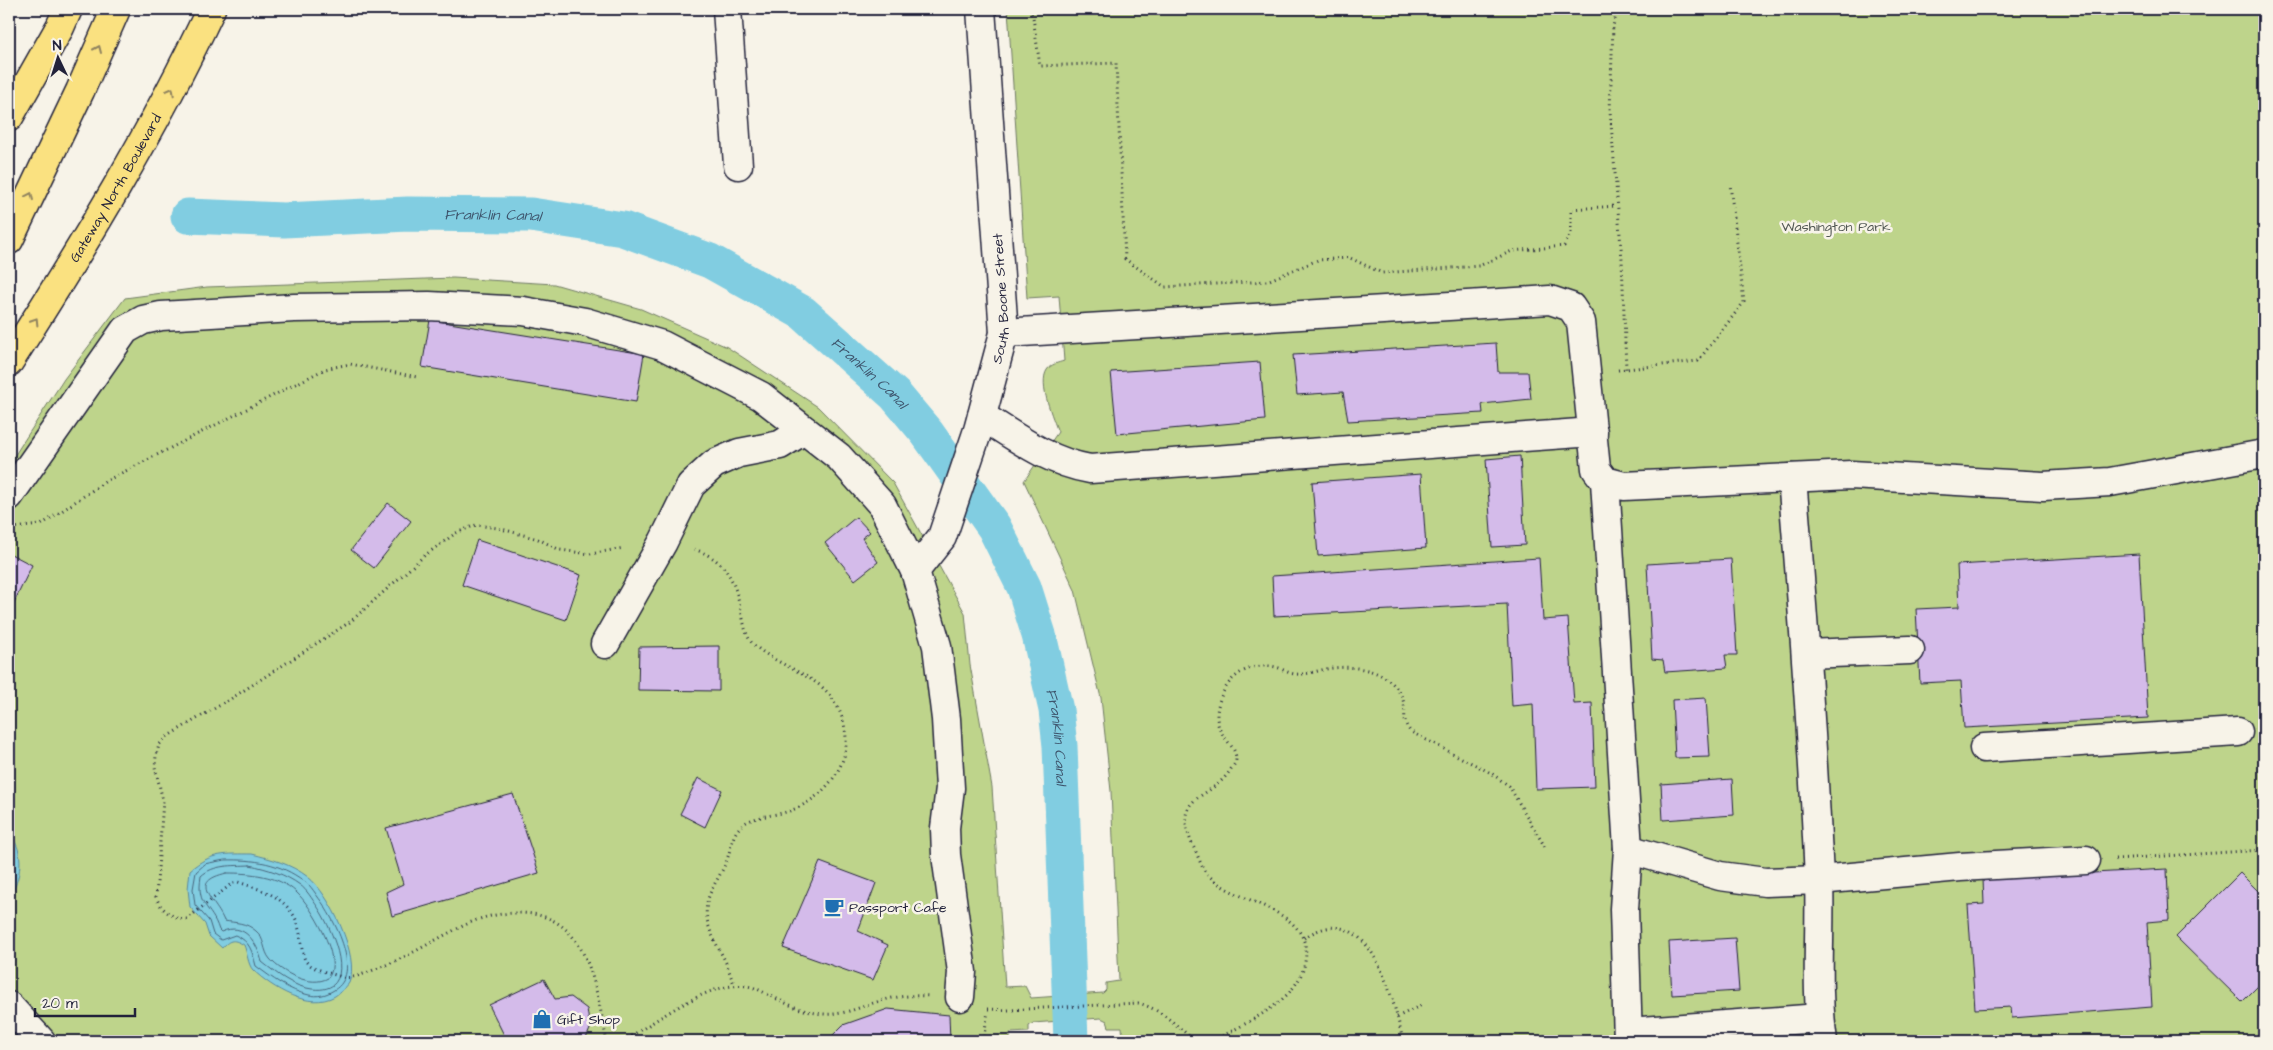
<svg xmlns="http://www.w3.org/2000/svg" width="2273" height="1050" viewBox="0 0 2273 1050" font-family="'Architects Daughter',sans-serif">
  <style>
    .green { fill: #bed48b; stroke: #707b63 }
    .water { fill: #81cde1; stroke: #5b899f }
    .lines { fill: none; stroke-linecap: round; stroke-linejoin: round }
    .shore { stroke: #48667d; stroke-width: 1 }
    .canal { stroke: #81cde1; stroke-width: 35 }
    .building { fill: #d4bbea; stroke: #22223b }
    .minor-casing { stroke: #22223b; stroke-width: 31 }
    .major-casing { stroke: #22223b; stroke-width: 31 }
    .highway-casing { stroke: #22223b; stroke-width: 31 }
    .path { stroke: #22223b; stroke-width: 3; stroke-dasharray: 1 4; stroke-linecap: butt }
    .minor { stroke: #f7f3e8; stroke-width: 28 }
    .major { stroke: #fae180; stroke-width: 28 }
    .highway { stroke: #fae180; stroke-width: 28 }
    .oneway { stroke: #8e825e }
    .labels { text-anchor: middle; stroke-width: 5; stroke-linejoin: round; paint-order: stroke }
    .street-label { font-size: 14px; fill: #22223b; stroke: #f7f3e8 }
    .park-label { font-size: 14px; fill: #515753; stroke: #f7f3e8 }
    .poi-label { font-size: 14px; fill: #22223b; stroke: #f7f3e8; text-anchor: start }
    .water-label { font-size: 15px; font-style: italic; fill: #3e556d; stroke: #f7f3e8 }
  </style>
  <rect width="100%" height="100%" fill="#f7f3e8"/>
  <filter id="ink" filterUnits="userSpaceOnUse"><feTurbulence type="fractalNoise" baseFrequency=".02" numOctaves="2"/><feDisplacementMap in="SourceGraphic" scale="10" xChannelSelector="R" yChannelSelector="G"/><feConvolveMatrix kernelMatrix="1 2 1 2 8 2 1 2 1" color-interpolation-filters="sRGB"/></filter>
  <g filter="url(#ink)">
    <path class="green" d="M 1008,9 L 2264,9 L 2264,415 L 2255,417 L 2264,434 L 2264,1041 L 1123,1041 L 1122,1027 L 1109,1027 L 1107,1021 L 1101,1018 L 1033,1023 L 1029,1026 L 1029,1032 L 1010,1033 L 1010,1041 L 9,1041 L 9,464 L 64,379 L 125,298 L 207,287 L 453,278 L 554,284 L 641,309 L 727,347 L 818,407 L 893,483 L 965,613 L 970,665 L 992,787 L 1005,987 L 1025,986 L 1031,998 L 1103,993 L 1106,990 L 1106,983 L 1119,981 L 1111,791 L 1101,698 L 1075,590 L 1024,481 L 1058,432 C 1053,418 1038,384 1047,370 C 1051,364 1058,363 1064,361 L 1059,296 L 1027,298 Z"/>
    <path class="water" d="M 9,834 C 26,850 21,880 9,898 Z
      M 252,854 C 272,859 291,864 308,877 C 329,893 361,957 349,983 C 346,988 339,993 335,996 C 309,1011 272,988 253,970 C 248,965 247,952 244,945 C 234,939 230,939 222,948 L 209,936 L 205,924 L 190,907 L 188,889 L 190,870 C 211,852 226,854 252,854 Z"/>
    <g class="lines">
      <path class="shore" d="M 225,860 C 254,859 280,863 304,881 C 311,885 316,895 321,901 C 335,921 363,973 334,990 C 326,995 318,997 309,995 C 289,991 272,978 256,966 C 252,951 250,941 235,935 L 221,940 L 213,934 L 209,921 L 195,905 L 193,889 L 196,872 L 205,864 Z
        M 250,865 C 268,869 285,874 300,885 C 307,890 312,899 317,906 C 331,926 363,995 312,989 C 293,987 276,973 262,962 C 257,943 245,921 221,932 L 219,930 C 211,905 196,907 201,876 C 214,864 233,866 250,865 Z
        M 227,873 C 251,873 277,875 296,892 C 311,905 344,960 328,978 C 311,988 282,973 270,959 C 263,951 265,938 256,931 C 246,922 236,923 224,921 C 216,900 186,882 227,873 Z"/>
      <path class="canal" id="s1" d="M 188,216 L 284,220 L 408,214 L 531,215 L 623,229 L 710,261 L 803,313 L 895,395 L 927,433 L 994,527 L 1024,587 L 1039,635 L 1056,710 L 1060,746 L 1071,1041"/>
    </g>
    <path class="building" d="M 430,320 L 644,354 L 636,402 L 422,367 Z
      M 1496,343 L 1498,372 L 1528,372 L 1531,399 L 1482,404 L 1483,413 L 1348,421 L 1343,392 L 1297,395 L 1293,355 Z
      M 1260,362 L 1265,420 L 1117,434 L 1111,372 Z
      M 1520,456 L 1525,545 L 1492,547 L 1486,459 Z
      M 1421,474 L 1426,548 L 1318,556 L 1312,482 Z
      M 388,503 L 411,521 L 374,568 L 351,550 Z
      M 856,517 L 870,532 L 862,538 L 878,562 L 855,580 L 825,543 Z
      M 477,540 L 581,575 L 566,620 L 462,585 Z
      M 9,553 L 32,565 L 9,613 Z
      M 2139,554 L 2148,718 L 1964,728 L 1961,681 L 1920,683 L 1916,609 L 1959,607 L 1957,565 Z
      M 1539,558 L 1543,620 L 1568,618 L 1574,704 L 1592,703 L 1595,787 L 1536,789 L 1533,704 L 1512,706 L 1507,604 L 1274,616 L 1272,576 Z
      M 1731,559 L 1737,655 L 1725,655 L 1727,668 L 1665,672 L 1663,660 L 1652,659 L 1647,564 Z
      M 719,646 L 719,691 L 638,690 L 639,647 Z
      M 1706,698 L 1710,757 L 1675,758 L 1672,700 Z
      M 698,778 L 722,790 L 705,827 L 680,814 Z
      M 1732,779 L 1734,815 L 1663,820 L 1661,784 Z
      M 513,794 L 539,873 L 392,916 L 386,892 L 403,884 L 386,828 Z
      M 820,862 L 876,883 L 858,931 L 888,945 L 873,980 L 783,948 Z
      M 2167,869 L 2169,920 L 2147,922 L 2152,1007 L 2012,1018 L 2011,1007 L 1975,1009 L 1968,905 L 1984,904 L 1983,879 Z
      M 2240,873 L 2264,897 L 2264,980 L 2242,1002 L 2176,937 Z
      M 1735,938 L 1739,991 L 1672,995 L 1669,942 Z
      M 544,979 L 555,999 L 571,997 L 587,1009 L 590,1029 L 585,1041 L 507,1041 L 489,1005 Z
      M 888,1009 L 949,1015 L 950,1041 L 827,1041 L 843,1025 Z"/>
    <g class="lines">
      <defs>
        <g id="minor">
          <path d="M 727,9 L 738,165"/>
          <path d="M 1004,333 L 1550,300 L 1571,307 L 1581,322 L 1596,469 L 1605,481 L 1624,486 L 1851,475 L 2043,486 L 2110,482 L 2264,454"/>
          <path d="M 982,416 C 1017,438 1049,462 1090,469 L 1593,432"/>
          <path d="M 1792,478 C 1803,611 1813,745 1819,879 C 1821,933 1815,988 1823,1041"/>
          <path d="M 1605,481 L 1628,849 L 1624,909 L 1628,1041"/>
          <path d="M 9,496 L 125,330 L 143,320 L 161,316 L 294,308 L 429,306 L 523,311 L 585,322 L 662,345 L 761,396 L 839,457 L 882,505 L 915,571 L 937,646 L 946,719 L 950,788 L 945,828 L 946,855 L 962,972 L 960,997"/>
          <path id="s2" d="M 915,571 L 942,537 L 978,430 L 1004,333 L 981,9"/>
          <path d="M 605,644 L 663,542 L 691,485 L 714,464 L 739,453 L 780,445 L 804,430"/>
          <path d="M 1806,654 L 1910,650"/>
          <path d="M 1984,748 L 2238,732"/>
          <path d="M 1628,849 L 1720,876 L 1765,882 L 1819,880 L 1960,867 L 2086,860"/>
          <path d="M 9,1006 L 41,1041"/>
          <path d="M 1628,1032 L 1819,1018"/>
        </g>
        <g id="major">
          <path id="s3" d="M 9,362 C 82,248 153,132 211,9"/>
        </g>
        <path id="highway" d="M 9,117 L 60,27 L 68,9
          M 9,240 L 80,91 L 116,9"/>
      </defs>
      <use href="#minor" class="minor-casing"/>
      <use href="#major" class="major-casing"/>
      <use href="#highway" class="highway-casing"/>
      <path class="path" d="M 1029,9 L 1033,17 L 1040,66 L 1116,63 L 1125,259 L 1165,287 L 1267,281 L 1318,260 L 1350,258 L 1382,273 L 1479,266 L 1512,251 L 1564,246 L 1571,234 L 1571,209 L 1617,206
        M 1618,9 L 1613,26 L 1610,111 L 1622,259 L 1626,369
        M 1618,370 L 1698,361 L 1744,302 L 1730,184
        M 12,528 L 41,525 L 106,481 L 325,369 L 350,364 L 417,377
        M 694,549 C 731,562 735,584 743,619 C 745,629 747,639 755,646 C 775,663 803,671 823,688 C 837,701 845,719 846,738 C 848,771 818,803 786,812 C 773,816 750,816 740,827 C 731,836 731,851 726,862 C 721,875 712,886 708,899 C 701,923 717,943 726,963 C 729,970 731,977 734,984
        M 2115,859 L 2264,850
        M 1304,938 C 1369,894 1393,997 1403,1041
        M 988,1009 L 1007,1010 L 1138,1003 C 1161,1009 1177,1026 1195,1041
        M 1397,1017 L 1424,1004
        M 607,1041 C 595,989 590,914 521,913 C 504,913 490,915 474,921 C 443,934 416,953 386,965 C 374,969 355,980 342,977 C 333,974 310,969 305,960 C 302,953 301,942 300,934 C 298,926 297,919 292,913 C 279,894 259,889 238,882 L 233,883 L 187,919 C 173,919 161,910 156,897 L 163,801 L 155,767 L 156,756 L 159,745 L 168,736 L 232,698 L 350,622 L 424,556 L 456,533 L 476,525 L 498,528 L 538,539 L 560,550 L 590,554 L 624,548
        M 623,1041 C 656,1022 719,972 757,989 C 780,1000 806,1016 833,1014 C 850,1013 867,1004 884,1000 C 898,996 915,995 930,996
        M 983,1041 L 988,1012
        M 1214,1041 C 1245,1022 1298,1003 1305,962 C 1315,905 1230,906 1204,870 C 1200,863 1197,853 1193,846 C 1169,792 1211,802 1231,769 C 1233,766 1236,763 1236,759 C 1236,747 1225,741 1220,730 C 1212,713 1221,688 1236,676 C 1247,667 1265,663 1279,668 C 1284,670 1290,674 1296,674 C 1306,675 1316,671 1326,669 C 1354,664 1392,669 1403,700 C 1407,713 1401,721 1411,732 L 1491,773 L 1509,786 L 1545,847"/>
      <use href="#minor" class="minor"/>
      <use href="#major" class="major"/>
      <use href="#highway" class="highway"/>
    </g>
    <defs><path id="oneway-chevron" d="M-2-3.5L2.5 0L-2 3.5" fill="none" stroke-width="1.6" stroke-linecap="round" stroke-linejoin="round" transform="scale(1.25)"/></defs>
    <g class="oneway">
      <use href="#oneway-chevron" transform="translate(98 49) rotate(-66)"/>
      <use href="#oneway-chevron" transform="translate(171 91) rotate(-62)"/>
      <use href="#oneway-chevron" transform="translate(30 196) rotate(-65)"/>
      <use href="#oneway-chevron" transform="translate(35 321) rotate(-58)"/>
    </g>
  </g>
  <defs>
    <symbol id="cafe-bare" viewBox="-9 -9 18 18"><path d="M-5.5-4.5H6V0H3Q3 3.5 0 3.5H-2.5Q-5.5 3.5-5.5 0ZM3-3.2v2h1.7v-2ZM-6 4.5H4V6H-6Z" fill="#1f6fb2" stroke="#f7f3e8" stroke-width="2.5" paint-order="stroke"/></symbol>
    <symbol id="shop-bare" viewBox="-9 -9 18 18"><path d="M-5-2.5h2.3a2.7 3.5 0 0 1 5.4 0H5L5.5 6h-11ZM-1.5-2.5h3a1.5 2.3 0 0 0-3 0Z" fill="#1f6fb2" stroke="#f7f3e8" stroke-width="2.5" paint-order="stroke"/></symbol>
  </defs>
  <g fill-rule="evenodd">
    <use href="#cafe-bare" x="820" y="893" width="28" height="28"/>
    <use href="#shop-bare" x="528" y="1005" width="28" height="28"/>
  </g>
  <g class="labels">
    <g class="street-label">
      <text dy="5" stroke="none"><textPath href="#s3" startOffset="204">Gateway North Boulevard</textPath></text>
      <text dy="5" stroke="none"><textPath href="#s2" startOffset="291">South Boone Street</textPath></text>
    </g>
    <g class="park-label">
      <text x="1836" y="231">Washington Park</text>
    </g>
    <g class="poi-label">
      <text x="849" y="912">Passport Cafe</text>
      <text x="557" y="1024">Gift Shop</text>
    </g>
    <g class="water-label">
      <text dy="5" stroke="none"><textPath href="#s1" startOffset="305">Franklin Canal</textPath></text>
      <text dy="5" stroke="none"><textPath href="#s1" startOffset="725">Franklin Canal</textPath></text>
      <text dy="5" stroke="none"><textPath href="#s1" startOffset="1145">Franklin Canal</textPath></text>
    </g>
  </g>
  <rect width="2273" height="1050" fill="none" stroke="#f7f3e8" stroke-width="30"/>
  <rect x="15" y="15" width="2243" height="1020" fill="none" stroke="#22223b" stroke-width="2" filter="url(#ink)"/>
  <g transform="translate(58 58) rotate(356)" stroke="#f7f3e8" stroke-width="4" paint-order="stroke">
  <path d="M0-4L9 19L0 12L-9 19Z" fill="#22223b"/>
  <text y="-8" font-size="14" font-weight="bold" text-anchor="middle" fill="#22223b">N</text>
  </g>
  <path d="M35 1008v8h100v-8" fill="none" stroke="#22223b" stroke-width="2.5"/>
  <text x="42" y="1008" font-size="15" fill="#22223b" stroke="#f7f3e8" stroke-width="4" paint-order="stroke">20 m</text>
</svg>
